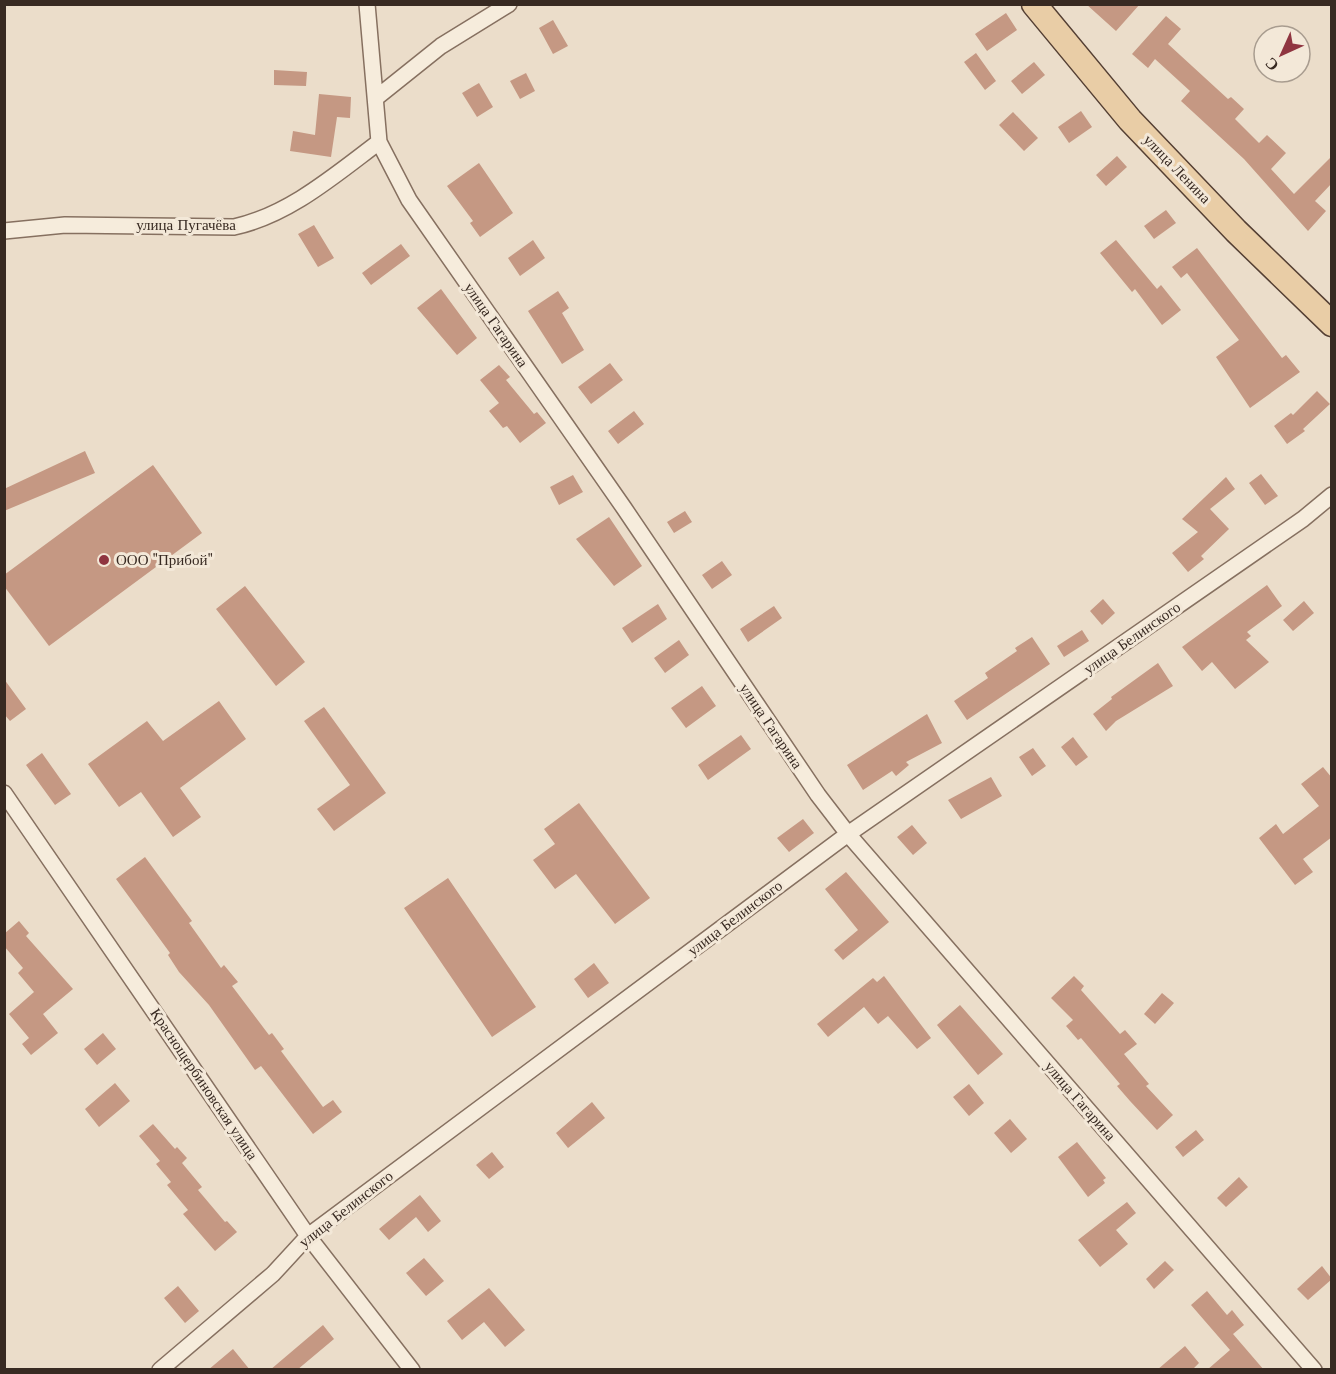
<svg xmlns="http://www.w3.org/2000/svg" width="1336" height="1374" viewBox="0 0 1336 1374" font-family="'Libre Baskerville',serif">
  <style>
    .building { fill: #c59883 }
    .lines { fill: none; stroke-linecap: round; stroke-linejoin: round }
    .minor-casing { stroke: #867060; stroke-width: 18 }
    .primary-casing { stroke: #543f33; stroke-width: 27 }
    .minor { stroke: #f6ecdc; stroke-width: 15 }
    .primary { stroke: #e9cda6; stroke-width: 24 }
    .poi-dot { fill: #8f3540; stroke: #f3e8d8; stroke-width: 2 }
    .labels { text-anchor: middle; stroke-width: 6; stroke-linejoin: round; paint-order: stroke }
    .street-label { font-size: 15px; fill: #382a22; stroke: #f3e8d8 }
    .poi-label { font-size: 15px; fill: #382a22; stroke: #f3e8d8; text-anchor: start }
  </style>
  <rect width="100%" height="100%" fill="#ebddca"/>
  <path class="building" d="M 1086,4 L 1140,4 L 1116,31 Z
    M 1006,13 L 1017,30 L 987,51 L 975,34 Z
    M 1166,16 L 1181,29 L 1168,44 L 1228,99 L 1231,97 L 1244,109 L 1235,119 L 1259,143 L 1267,135 L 1286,153 L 1271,169 L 1294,194 L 1332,156 L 1332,183 L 1315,201 L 1326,211 L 1308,231 L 1244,159 L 1181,101 L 1190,91 L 1155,59 L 1148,68 L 1132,54 Z
    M 553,20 L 568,46 L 553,54 L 539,28 Z
    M 976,53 L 996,81 L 985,90 L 964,62 Z
    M 1034,62 L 1045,75 L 1022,94 L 1011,81 Z
    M 274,70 L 307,72 L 306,86 L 274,85 Z
    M 526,73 L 535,91 L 520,99 L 510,81 Z
    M 479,83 L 493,107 L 477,117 L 462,93 Z
    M 319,94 L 351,97 L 350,118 L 337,117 L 331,157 L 290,151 L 293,131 L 315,135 Z
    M 1081,111 L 1092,127 L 1069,143 L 1058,127 Z
    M 1013,112 L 1038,138 L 1024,151 L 999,125 Z
    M 1117,156 L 1127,167 L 1106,186 L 1096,175 Z
    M 479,163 L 513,213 L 480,237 L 470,223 L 473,221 L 447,186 Z
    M 1166,210 L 1176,223 L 1154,239 L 1144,226 Z
    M 314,225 L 334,258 L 318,267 L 298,234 Z
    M 533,240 L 545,258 L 520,276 L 508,258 Z
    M 1116,240 L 1157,289 L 1161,285 L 1181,310 L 1162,325 L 1135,289 L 1132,292 L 1100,253 Z
    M 401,244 L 410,256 L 371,285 L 362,273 Z
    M 1197,248 L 1282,358 L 1286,355 L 1300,372 L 1250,408 L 1216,357 L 1239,340 L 1187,273 L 1181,278 L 1172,267 Z
    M 441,289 L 477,338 L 457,355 L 417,308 Z
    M 558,291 L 569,308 L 562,313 L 584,350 L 562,364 L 528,311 Z
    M 610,363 L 623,380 L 591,404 L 578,387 Z
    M 499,365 L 510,377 L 506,380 L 534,414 L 537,412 L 546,423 L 520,443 L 507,426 L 503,428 L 489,411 L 499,403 L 480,380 Z
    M 1317,391 L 1330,404 L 1303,429 L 1305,431 L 1287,444 L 1274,426 L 1291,413 L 1293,415 Z
    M 634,411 L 644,424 L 618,444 L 608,431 Z
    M 85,451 L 95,473 L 4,511 L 4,489 Z
    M 153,465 L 202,533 L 49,646 L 4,586 L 4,575 Z
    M 1261,474 L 1278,496 L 1265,505 L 1249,483 Z
    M 573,475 L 583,492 L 559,505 L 550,487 Z
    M 1226,477 L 1235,489 L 1210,509 L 1229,529 L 1201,556 L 1204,559 L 1188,572 L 1172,553 L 1198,532 L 1182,519 Z
    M 685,511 L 692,522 L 674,533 L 667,522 Z
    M 609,517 L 642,566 L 614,586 L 576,539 Z
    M 722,561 L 732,575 L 712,589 L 702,575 Z
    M 1267,585 L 1282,606 L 1247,632 L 1251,636 L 1246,640 L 1269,662 L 1235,689 L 1212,662 L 1202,671 L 1182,647 Z
    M 245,586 L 305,662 L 276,686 L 216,609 Z
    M 1103,599 L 1115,613 L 1102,625 L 1090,611 Z
    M 1304,601 L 1314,613 L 1293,631 L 1283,620 Z
    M 658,604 L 667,619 L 632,643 L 622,628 Z
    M 774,606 L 782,618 L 748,642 L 740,629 Z
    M 1082,630 L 1089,641 L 1064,657 L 1057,646 Z
    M 1032,637 L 1050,664 L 967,720 L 954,701 L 988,678 L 985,673 L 1017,651 L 1015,648 Z
    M 679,640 L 689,655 L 665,673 L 654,658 Z
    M 1158,663 L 1173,686 L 1116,721 L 1106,731 L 1093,714 L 1112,699 L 1111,697 Z
    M 4,679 L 26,709 L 10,721 L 4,714 Z
    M 702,686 L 716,706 L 686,728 L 671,708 Z
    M 219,701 L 246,739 L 180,788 L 201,817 L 173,837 L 141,792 L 119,807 L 88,764 L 147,721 L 163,741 Z
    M 324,707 L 386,793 L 334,831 L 317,809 L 350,785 L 304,721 Z
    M 927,714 L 942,743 L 906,762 L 909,765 L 896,776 L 892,771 L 863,790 L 847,765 Z
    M 741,735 L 751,749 L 708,780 L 698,765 Z
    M 1073,737 L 1088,757 L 1076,766 L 1061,747 Z
    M 1033,748 L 1046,766 L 1032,776 L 1019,757 Z
    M 42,753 L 71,794 L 55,805 L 26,765 Z
    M 1323,767 L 1332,778 L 1332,837 L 1303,859 L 1313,872 L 1295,885 L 1259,838 L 1276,824 L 1283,834 L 1319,806 L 1301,784 Z
    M 991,777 L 1002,796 L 961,819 L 948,800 Z
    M 579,803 L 650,898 L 615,924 L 576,874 L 555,889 L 533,860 L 555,844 L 544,829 Z
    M 803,819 L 814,833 L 789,852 L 777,838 Z
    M 912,825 L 927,843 L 913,855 L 897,837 Z
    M 145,857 L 192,921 L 189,923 L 221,968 L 224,965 L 238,982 L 232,986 L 269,1035 L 272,1033 L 284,1049 L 281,1051 L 323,1107 L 333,1100 L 342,1112 L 313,1134 L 261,1066 L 255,1070 L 209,1005 L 179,972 L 168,955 L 170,953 L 116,879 Z
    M 846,872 L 889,922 L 843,960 L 834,950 L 858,930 L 825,889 Z
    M 448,878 L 536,1007 L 492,1037 L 404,908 Z
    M 19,921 L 29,933 L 26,936 L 73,989 L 43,1014 L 58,1033 L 31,1055 L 22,1044 L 29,1038 L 9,1014 L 34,992 L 18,973 L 23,968 L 4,946 L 4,934 Z
    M 594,963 L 609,983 L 588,998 L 574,979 Z
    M 884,976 L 931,1038 L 917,1049 L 888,1016 L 878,1024 L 864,1007 L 828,1037 L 817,1024 L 873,978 L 877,982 Z
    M 1074,976 L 1084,986 L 1081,990 L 1120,1034 L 1125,1030 L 1137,1044 L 1124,1054 L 1149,1084 L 1146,1086 L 1173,1115 L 1157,1130 L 1130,1101 L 1117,1086 L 1120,1084 L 1081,1038 L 1078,1040 L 1066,1026 L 1073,1020 L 1051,998 Z
    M 1162,993 L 1174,1003 L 1155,1024 L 1144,1014 Z
    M 960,1005 L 1003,1054 L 978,1075 L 937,1025 Z
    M 103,1033 L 116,1049 L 97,1065 L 84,1049 Z
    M 115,1083 L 130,1101 L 99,1127 L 85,1109 Z
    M 969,1084 L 984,1103 L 969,1116 L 953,1097 Z
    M 592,1102 L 605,1118 L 568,1148 L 556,1133 Z
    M 1010,1119 L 1027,1139 L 1011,1153 L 994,1133 Z
    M 153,1124 L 175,1149 L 177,1147 L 187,1158 L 182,1163 L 202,1187 L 198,1190 L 225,1222 L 227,1221 L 237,1232 L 215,1251 L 183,1214 L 188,1210 L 167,1185 L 171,1182 L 156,1164 L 160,1161 L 139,1136 Z
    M 1196,1130 L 1204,1140 L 1183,1157 L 1175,1147 Z
    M 1077,1142 L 1106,1178 L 1103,1180 L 1105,1183 L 1088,1197 L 1058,1157 Z
    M 492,1152 L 504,1167 L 489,1179 L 476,1165 Z
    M 1239,1177 L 1248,1187 L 1226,1207 L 1217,1198 Z
    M 420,1195 L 441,1221 L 428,1232 L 416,1217 L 389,1240 L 379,1229 Z
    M 1127,1202 L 1136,1213 L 1116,1230 L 1128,1244 L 1100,1267 L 1078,1240 Z
    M 424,1258 L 444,1281 L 426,1296 L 406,1273 Z
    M 1165,1261 L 1174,1270 L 1154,1289 L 1146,1279 Z
    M 1322,1266 L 1332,1279 L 1308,1300 L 1297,1289 Z
    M 178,1286 L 199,1311 L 185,1323 L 164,1298 Z
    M 489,1288 L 525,1330 L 505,1347 L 484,1322 L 462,1340 L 447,1321 Z
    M 1207,1291 L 1227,1315 L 1232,1310 L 1244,1325 L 1233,1334 L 1264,1370 L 1207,1370 L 1230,1350 L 1191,1305 Z
    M 323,1325 L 334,1339 L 297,1370 L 270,1370 Z
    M 1185,1346 L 1199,1363 L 1192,1370 L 1157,1370 Z
    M 233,1349 L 250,1370 L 208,1370 Z"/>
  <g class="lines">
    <defs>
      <path id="minor" d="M 367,4 L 379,142 L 409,200 L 624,508 L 818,795 L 848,834 L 1314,1370
        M 376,98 L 441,46 L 509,4
        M 4,231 L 65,225 L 234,227 C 289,215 335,175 379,142
        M 4,793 L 308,1236 L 412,1370
        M 160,1370 L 273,1274 L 308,1236 L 848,834 L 1303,519 L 1332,495"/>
      <path id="primary" d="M 1034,4 L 1130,120 L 1236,231 L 1332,324"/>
    </defs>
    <use href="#minor" class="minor-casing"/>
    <use href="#primary" class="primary-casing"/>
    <use href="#minor" class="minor"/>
    <use href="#primary" class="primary"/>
  </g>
  <circle class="poi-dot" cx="104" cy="560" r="6"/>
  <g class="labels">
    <g class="street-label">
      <text transform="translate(1177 169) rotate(46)" y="5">улица Ленина</text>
      <text x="186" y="230">улица Пугачёва</text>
      <text transform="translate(496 325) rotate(55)" y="5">улица Гагарина</text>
      <text transform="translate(1132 638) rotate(-35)" y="5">улица Белинского</text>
      <text transform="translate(771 726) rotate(56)" y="5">улица Гагарина</text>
      <text transform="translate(735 918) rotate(-37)" y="5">улица Белинского</text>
      <text transform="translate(204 1084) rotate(56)" y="5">Краснощербиновская улица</text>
      <text transform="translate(1080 1101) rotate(49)" y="5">улица Гагарина</text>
      <text transform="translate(346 1209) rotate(-38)" y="5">улица Белинского</text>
    </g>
    <g class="poi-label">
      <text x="116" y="565">ООО "Прибой"</text>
    </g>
  </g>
  <rect width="1336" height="1374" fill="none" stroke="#382a22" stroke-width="12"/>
  <g transform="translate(1282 54) rotate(225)"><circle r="28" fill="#f3e8d8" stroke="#a89c8f" stroke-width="1.5"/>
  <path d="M0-4.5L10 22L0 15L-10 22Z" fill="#8f3540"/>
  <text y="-9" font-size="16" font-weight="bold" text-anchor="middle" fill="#382a22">С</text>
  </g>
</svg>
